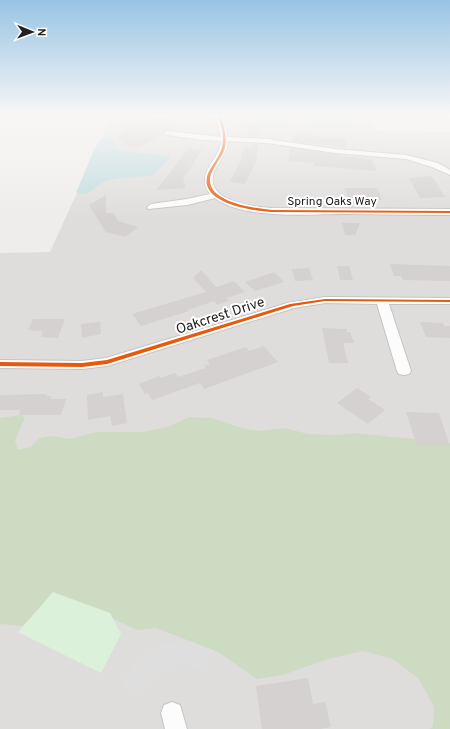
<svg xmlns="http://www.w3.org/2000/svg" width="450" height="729" viewBox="0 0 450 729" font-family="Overpass,sans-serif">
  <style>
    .residential { fill: #dedddc }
    .forest { fill: #cddbc2 }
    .park { fill: #dbf1d9 }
    .parking { fill: #dfdede }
    .water { fill: #c1dbdf }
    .building { fill: #d4d1d0 }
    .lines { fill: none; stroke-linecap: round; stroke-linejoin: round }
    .street-casing { stroke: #c5c4c3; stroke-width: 2 }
    .street { fill: #fdfcfc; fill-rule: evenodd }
    .cycleway-casing { stroke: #fff; stroke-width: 3 }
    .cycleway { fill: #e8590c; fill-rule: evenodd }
    .labels { text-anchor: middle; stroke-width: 4; stroke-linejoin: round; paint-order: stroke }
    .far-street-label { font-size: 12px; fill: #212121; stroke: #fff }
    .street-label { font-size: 14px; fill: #212121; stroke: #fff }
  </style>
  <rect width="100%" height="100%" fill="#efedeb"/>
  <path class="residential" d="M 112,116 L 369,116 L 377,131 L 450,132 L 450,729 L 0,729 L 0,253 L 50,252 Z"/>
  <path class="forest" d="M 21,415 L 25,418 L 15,440 L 18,450 L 31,447 L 39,438 L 52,436 L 70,439 L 97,432 L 142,432 L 168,427 L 189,417 L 212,418 L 245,429 L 260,431 L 284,428 L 308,434 L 337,435 L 355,433 L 450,443 L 450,729 L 430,729 L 433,725 L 434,707 L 419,679 L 393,659 L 363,651 L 328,659 L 283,675 L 257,679 L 218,652 L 156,628 L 137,630 L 104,614 L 87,610 L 22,626 L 0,624 L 0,418 Z"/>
  <path class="park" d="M 53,592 L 110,613 L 121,634 L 101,673 L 18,632 Z"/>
  <path class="parking" d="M 183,641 L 192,642 L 213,650 L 202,670 L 185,664 L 169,666 L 153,676 L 139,694 L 120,684 L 136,662 L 147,654 L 166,644 Z"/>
  <path class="water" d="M 243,116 L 350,116 L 345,126 C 331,126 318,123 304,122 C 287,121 258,126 243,118 Z
    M 104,135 L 109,136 L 114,141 L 115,150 L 169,156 L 170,158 L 157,172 L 153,175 C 139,178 118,176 106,181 C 96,185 89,198 76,192 C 85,175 92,148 104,135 Z"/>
  <path class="building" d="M 166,118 L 171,128 L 176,129 L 167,130 L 163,132 L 164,135 L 139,147 L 128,146 L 117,136 L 127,126 L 131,127 L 133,125 L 153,126 L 150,120 Z
    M 245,124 L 260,124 L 259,137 L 248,137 Z
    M 299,130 L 312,132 L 311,134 L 317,136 L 347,139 L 346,148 L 292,141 Z
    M 250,144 L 258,144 L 256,162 L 245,184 L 230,182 L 241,160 L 242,151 L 244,151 L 244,147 L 251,147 Z
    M 189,148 L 202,150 L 183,179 L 186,188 L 156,190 Z
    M 291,148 L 371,159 L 377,171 L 314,166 L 314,163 L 288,161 Z
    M 431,176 L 434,179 L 445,197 L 420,198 L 409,178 Z
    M 344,188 L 377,188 L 382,200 L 349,200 Z
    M 106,195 L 106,213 L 113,213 L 118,221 L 138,227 L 125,237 L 107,232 L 107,234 L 89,205 Z
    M 342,223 L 360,223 L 355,235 L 345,235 Z
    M 390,264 L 450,266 L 450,281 L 403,280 L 401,276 L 394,276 Z
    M 337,266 L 349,266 L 353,280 L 340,280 Z
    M 309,268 L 313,280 L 295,281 L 292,269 Z
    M 201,270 L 216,287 L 234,281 L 245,292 L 226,298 L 229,301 L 217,305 L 214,301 L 188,310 L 189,311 L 141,326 L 132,314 L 206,292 L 193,278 Z
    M 274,272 L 284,282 L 255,291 L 245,282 Z
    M 33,319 L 65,319 L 58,338 L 41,337 L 43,331 L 28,330 Z
    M 100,322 L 101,334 L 82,338 L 81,324 Z
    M 420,322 L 443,323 L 444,326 L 450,326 L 450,338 L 426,337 Z
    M 322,328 L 347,329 L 347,332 L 350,332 L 354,343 L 343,343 L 348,363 L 329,363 Z
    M 264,346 L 278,362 L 207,388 L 204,389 L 200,383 L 152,400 L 148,393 L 145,394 L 139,384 L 159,376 L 160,378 L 175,373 L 178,377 L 206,368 L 204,366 L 210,364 L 207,360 L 246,347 L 249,351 Z
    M 357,388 L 371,397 L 368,399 L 385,410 L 368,424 L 337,403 Z
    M 103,392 L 103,397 L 123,394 L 127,423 L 112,426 L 110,416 L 88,420 L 87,395 Z
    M 47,394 L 46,396 L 51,396 L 51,399 L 66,399 L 61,415 L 19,415 L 20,410 L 0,410 L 0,395 Z
    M 406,412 L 439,413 L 450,446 L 417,446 Z
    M 308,678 L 313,704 L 325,702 L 331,727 L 320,729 L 262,729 L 256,686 Z"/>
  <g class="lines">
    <defs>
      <path id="street" d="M 216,116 L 222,116 L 228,137 L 267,139 L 335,149 L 406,155 L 438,163 L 450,170 L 450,175 L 432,167 L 406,159 L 335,153 L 267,143 L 228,141 C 227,155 216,163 213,176 C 208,202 254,207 272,208 L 450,209 L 450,215 C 415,215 381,214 346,214 C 311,214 243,220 215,198 L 187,205 L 148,209 L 147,207 L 151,204 L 187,199 L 210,194 C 195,172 219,162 221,141 L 202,140 L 168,135 L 164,133 L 168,131 L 221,137 Z
        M 325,297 L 450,298 L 450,304 L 389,304 L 411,371 L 409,374 L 404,375 L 399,374 L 397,371 L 377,304 L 325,303 L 294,308 L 107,366 L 82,369 L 0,368 L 0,360 L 82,361 L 106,358 L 288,303 Z
        M 172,702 L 180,705 L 187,729 L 165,729 L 161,713 L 164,705 Z"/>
    </defs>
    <use href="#street" class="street-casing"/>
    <use href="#street" class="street"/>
    <defs>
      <path id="cycleway" d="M 218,116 L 220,116 C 225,128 229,143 222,155 C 218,161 214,167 211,174 C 202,202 254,208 272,210 L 450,211 L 450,213 L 272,212 C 255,211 212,205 207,185 C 206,183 207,178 207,176 C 209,170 213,165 216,160 C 226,145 224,132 218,116 Z
        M 325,299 L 450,300 L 450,302 L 325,301 L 293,306 L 107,364 L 82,367 L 0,366 L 0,362 L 82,363 L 107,360 L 290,304 Z"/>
    </defs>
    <use href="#cycleway" class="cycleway-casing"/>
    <use href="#cycleway" class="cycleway"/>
  </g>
  <linearGradient id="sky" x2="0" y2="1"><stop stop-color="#98c4e4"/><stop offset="0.53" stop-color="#f8f7f6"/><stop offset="1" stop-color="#f8f7f6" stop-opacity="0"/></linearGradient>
  <rect width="450" height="218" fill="url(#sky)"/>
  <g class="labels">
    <g class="far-street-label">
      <text x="332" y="205">Spring Oaks Way</text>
    </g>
    <g class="street-label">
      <text transform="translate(220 315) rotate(-18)" y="5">Oakcrest Drive</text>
    </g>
  </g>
  <g transform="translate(32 32) rotate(91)" stroke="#ffffff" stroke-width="3" paint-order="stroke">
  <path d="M0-3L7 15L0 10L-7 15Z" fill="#212121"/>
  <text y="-6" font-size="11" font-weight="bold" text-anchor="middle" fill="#212121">N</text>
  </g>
</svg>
